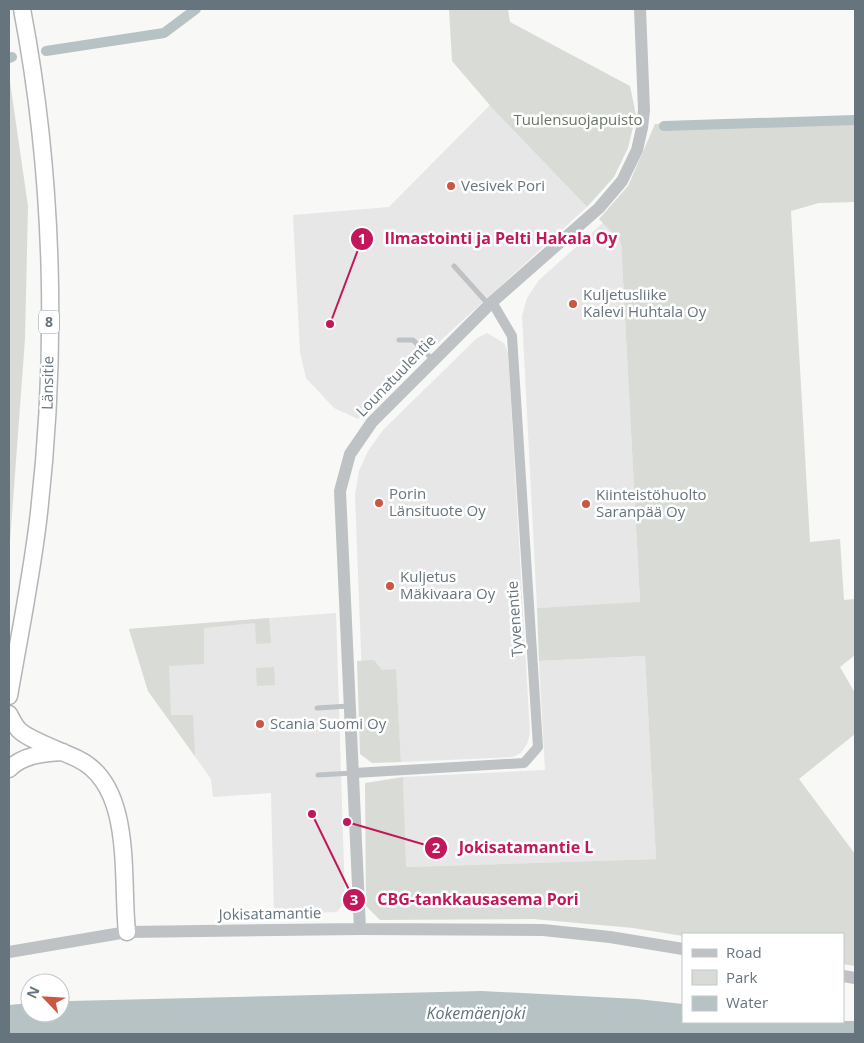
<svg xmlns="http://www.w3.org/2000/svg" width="864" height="1043" viewBox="0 0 864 1043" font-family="'Open Sans',sans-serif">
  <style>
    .built { fill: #e6e7e6 }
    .green { fill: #d9dcd6 }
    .water { fill: #b7c2c5 }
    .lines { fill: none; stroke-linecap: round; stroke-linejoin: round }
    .canal { stroke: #b7c2c5; stroke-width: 10 }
    .trunk-casing { stroke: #b2b6b8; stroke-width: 19 }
    .service { stroke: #bec2c5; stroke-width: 5 }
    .minor { stroke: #bec2c5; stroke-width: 10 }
    .tertiary { stroke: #bec2c5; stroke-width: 12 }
    .trunk { stroke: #fff; stroke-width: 16 }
    .poi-dot { fill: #cd5641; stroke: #fff; stroke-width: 2 }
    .labels { text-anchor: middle; stroke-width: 5; stroke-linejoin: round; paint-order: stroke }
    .shield { fill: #fff; stroke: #949ea4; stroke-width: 1 }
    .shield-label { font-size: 14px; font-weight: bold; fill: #66757d }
    .park-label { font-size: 15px; fill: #697665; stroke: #fff }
    .poi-label { font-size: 15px; fill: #66757d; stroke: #fff; text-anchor: start }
    .street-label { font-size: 15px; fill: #66757d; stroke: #fff }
    .water-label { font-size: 16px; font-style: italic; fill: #617378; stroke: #fff }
    .leader { fill: none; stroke: #c2185b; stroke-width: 2 }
    .callout-dot { fill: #c2185b; stroke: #fff; stroke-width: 2 }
    .mark-label { font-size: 15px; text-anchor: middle; font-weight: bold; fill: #fff }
    .callout-label { font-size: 16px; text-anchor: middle; font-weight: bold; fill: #c2185b; stroke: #fff; stroke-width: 5; stroke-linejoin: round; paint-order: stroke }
  </style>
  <rect width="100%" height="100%" fill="#f8f8f6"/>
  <path class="built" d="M 490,105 L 587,207 L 382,394 L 358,419 L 334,408 L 306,378 L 300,352 L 293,215 L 389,207 Z
    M 603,223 L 621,242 L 640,603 L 537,608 L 522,316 L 527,298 L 539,280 Z
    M 487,333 L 504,343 L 508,353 L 530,733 L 527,744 L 521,753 L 513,757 L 401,762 L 396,676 L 362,677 L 355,495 L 359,471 L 368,451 L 383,430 L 477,338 Z
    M 336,613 L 345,901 L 337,912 L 274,914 L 271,793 L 213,797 L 211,779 L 148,691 L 129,629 Z
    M 645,656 L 656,859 L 405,867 L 403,777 L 545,770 L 539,661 Z"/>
  <path class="green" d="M 449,9 L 508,9 L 510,22 L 630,86 L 636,115 L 628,148 L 614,177 L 587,207 L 494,110 L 452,61 Z
    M 9,75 L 28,206 L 25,339 L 9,555 Z
    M 855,118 L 855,202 L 819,203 L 791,211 L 810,542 L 840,539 L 844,600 L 855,599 L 855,655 L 840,667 L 855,693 L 855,734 L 799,779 L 855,854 L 855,966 L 843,964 L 843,934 L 683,934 L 683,936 L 633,928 L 533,919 L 380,920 L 366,906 L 365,783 L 403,777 L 406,867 L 656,859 L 645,656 L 539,661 L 537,608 L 640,602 L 621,242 L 599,219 L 628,186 L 655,124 Z
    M 269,618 L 271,643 L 256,644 L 255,623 L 204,628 L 204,664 L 169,666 L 171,715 L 193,715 L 195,756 L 148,691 L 129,629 Z
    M 374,660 L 382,670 L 396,669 L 401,762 L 372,763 L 360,754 L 357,661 Z
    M 274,667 L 275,685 L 257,686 L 256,668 Z"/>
  <path class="water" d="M 482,991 L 637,999 L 683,1004 L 683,1022 L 855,1021 L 855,1034 L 9,1034 L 9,1005 L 30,1003 L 30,1013 L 60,1013 L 60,1002 L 70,1001 Z"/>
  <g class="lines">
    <path class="canal" d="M 46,51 L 164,33 L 196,9
      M 9,58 L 12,57
      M 664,126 L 855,120"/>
    <defs>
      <path id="trunk" d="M 9,696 C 19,638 31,579 38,521 C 58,352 54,176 22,9
        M 9,714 C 12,720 15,726 19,730 C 29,740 64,752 78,759 C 134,786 121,878 127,932
        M 9,769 C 23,755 43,753 63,752"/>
    </defs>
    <use href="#trunk" class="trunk-casing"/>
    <path class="service" d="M 454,266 L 489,305
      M 399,340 L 413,340 L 433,360
      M 317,708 L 349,706
      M 318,775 L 353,773"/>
    <path class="minor" d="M 354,773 L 524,763 L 538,747 L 512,336 L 492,302"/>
    <path class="tertiary" d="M 360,929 L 340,491 L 350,454 L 372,422 L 492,302 L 599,208 L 622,181 L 637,150 L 642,128 L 644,110 L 640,9
      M 9,952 L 127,932 L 360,929 L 543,930 L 610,937 L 683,949
      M 843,976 L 855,978"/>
    <use href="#trunk" class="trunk"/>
  </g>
  <g class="poi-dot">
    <circle cx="451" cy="186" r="5"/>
    <circle cx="573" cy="304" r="5"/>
    <circle cx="379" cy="503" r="5"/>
    <circle cx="586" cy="504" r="5"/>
    <circle cx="390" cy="586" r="5"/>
    <circle cx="260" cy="724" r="5"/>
  </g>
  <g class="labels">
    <rect class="shield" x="39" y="310.5" width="20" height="23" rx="4"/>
    <g class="shield-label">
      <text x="49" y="327">8</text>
    </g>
    <g class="park-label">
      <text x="578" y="125">Tuulensuojapuisto</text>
    </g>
    <g class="poi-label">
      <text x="461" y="191">Vesivek Pori</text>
      <text x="583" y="300">Kuljetusliike<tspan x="583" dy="17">Kalevi Huhtala Oy</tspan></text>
      <text x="389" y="499">Porin<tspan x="389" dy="17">Länsituote Oy</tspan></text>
      <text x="596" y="500">Kiinteistöhuolto<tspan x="596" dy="17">Saranpää Oy</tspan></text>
      <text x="400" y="582">Kuljetus<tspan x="400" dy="17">Mäkivaara Oy</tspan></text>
      <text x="270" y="729">Scania Suomi Oy</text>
    </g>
    <g class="street-label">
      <text transform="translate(396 376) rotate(-46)" y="5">Lounatuulentie</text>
      <text transform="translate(48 383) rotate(-89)" y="5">Länsitie</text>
      <text transform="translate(515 619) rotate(-94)" y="5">Tyvenentie</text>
      <text transform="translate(270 914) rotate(-1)" y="5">Jokisatamantie</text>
    </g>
    <g class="water-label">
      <text x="476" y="1019">Kokemäenjoki</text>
    </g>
  </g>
  <path class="leader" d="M330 324L362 239M347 822L436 848M312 814L354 900"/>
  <g class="callout-dot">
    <circle cx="330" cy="324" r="5"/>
    <circle cx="347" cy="822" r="5"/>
    <circle cx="312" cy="814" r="5"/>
    <circle cx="362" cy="239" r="12"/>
    <circle cx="436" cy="848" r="12"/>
    <circle cx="354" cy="900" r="12"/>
  </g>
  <g class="mark-label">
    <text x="362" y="244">1</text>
    <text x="436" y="853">2</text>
    <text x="354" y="905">3</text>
  </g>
  <g class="callout-label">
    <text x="501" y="244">Ilmastointi ja Pelti Hakala Oy</text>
    <text x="526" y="853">Jokisatamantie L</text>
    <text x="478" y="905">CBG-tankkausasema Pori</text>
  </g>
  <rect width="864" height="1043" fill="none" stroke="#66757d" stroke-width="20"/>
  <rect x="682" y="933" width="162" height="90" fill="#ffffff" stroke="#c2c8cb"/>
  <rect x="692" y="949" width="25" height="8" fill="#bec2c5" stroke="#c2c8cb"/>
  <text x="726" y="958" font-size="15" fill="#66757d">Road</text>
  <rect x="692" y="970" width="25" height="15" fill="#d9dcd6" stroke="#c2c8cb"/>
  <text x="726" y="983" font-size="15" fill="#66757d">Park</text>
  <rect x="692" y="996" width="25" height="15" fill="#b7c2c5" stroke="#c2c8cb"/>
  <text x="726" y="1008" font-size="15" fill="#66757d">Water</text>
  <g transform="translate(45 998) rotate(295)"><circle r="24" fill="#ffffff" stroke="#c2c8cb"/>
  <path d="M0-4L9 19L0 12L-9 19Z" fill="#cd5641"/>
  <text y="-8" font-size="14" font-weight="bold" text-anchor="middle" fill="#66757d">N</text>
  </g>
</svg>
